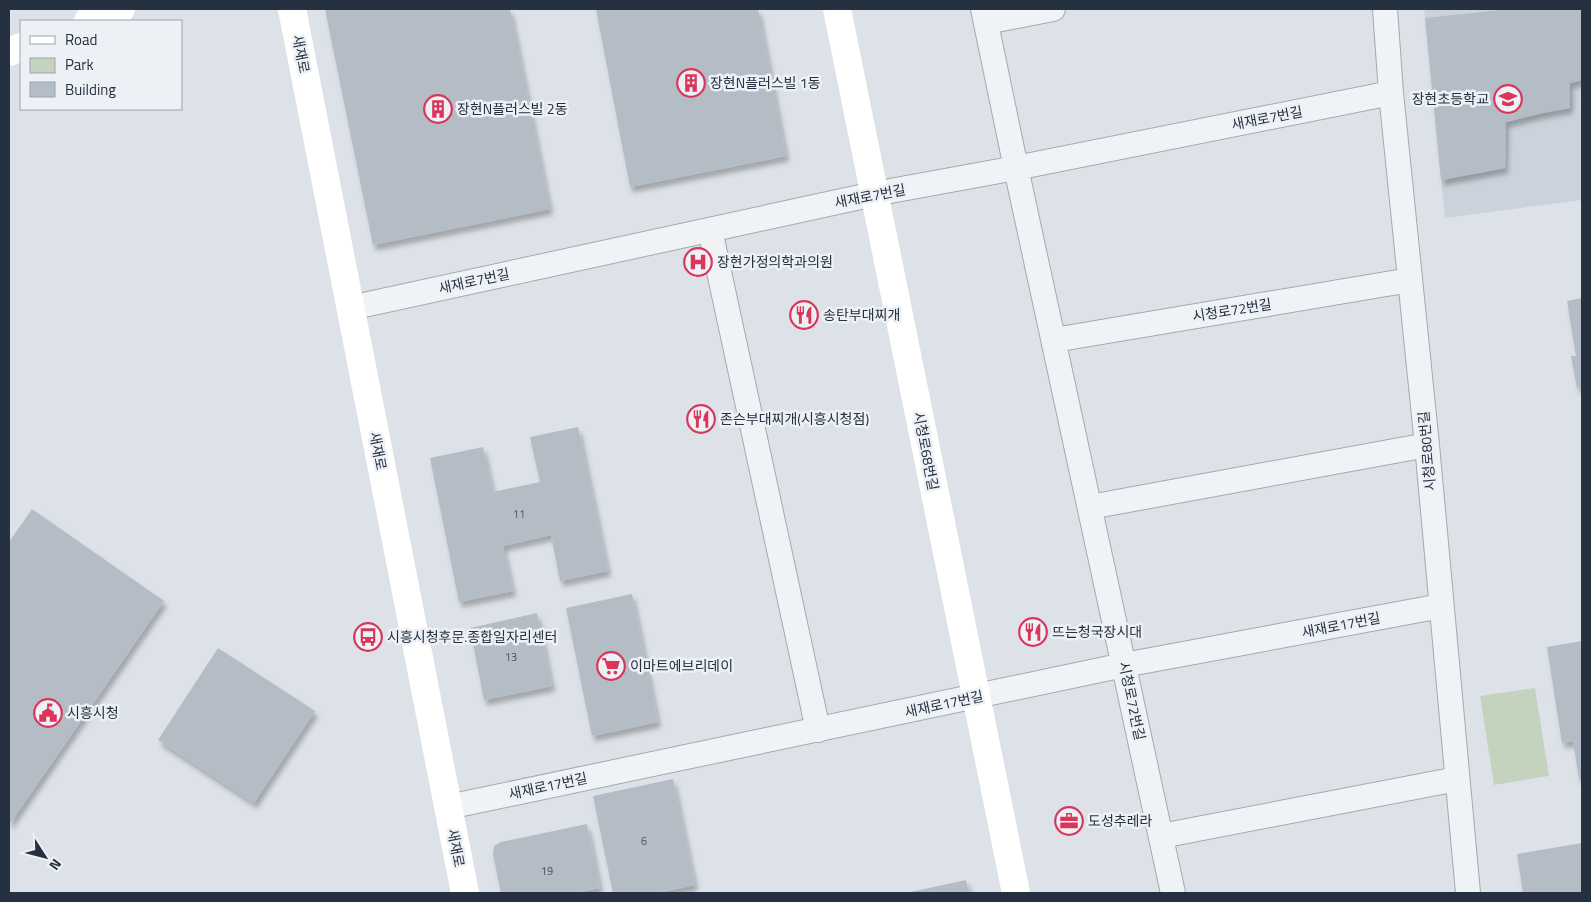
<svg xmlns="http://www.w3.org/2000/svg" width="1591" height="902" viewBox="0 0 1591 902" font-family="'Titillium Web','Noto Sans KR',sans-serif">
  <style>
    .built { fill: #cbd2db }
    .green { fill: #c4d3bd }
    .building { fill: #b4bcc6; filter: url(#shadow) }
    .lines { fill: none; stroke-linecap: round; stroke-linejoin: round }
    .street-casing { stroke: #a2a9b2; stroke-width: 26 }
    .street { stroke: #f0f3f6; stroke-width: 24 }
    .secondary { stroke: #fff; stroke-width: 28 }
    .labels { text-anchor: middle; stroke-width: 5; stroke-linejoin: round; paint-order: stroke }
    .number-label { font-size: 11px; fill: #495462 }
    .street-label { font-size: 14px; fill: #253140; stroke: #edf1f6 }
    .poi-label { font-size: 14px; fill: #253140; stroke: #edf1f6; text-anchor: start }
  </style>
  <defs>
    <filter id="shadow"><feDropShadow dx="3" dy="5.5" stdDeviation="2.5" flood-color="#0004"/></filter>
  </defs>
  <rect width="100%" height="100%" fill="#dde2e8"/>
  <path class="built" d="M 1424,9 L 1582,9 L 1582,200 L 1445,218 Z"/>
  <path class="green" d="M 1535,688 L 1549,776 L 1494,785 L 1480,696 Z"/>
  <path class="building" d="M 325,9 L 510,9 L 550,209 L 373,245 Z
    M 596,9 L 758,9 L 786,156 L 630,187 Z
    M 1510,9 L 1582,9 L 1582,80 L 1570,83 L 1570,108 L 1542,113 L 1506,122 L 1505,168 L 1441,180 L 1425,18 Z
    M 1582,298 L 1582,387 L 1577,388 L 1571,356 L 1576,356 L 1567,301 Z
    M 578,427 L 608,571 L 560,581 L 551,535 L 503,546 L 513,591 L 459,602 L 430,458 L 483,447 L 493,492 L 540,482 L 530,437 Z
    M 32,509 L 164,601 L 9,825 L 9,542 Z
    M 632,594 L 658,722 L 592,736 L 566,608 Z
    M 537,613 L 552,686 L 484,700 L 470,628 Z
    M 1582,641 L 1582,779 L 1579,779 L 1573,741 L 1562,743 L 1547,647 Z
    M 218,648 L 315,711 L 254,803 L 158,740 Z
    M 673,779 L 695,885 L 657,893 L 613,893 L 593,796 Z
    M 587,824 L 600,888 L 576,893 L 501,893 L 493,854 L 494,846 L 501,842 Z
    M 1582,843 L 1582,893 L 1523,893 L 1517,854 Z
    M 966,880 L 969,893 L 911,893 L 910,892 Z"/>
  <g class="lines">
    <defs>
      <path id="street" d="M 983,9 L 1016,168 L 1173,893
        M 1385,9 L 1391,93 L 1427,445 L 1468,893
        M 986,22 L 1053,9
        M 710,230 L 818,730
        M 350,308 L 874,194 L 1016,168 L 1391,93
        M 1054,340 L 1410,280
        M 1090,507 L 1427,445
        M 448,807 L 1124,665 L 1441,606
        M 1161,836 L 1457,779"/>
    </defs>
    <use href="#street" class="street-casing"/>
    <use href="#street" class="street"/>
    <path class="secondary" d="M 292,9 L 465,893
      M 837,9 L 1016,893
      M 88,21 L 121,9
      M 9,52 L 21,47"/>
  </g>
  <defs>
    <symbol id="building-ring" viewBox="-11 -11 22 22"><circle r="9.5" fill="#edf1f6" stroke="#da355a" stroke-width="1.5"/><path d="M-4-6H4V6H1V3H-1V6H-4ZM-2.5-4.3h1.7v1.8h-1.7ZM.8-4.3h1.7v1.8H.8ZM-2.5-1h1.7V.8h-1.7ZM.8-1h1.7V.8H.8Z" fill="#da355a"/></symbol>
    <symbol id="school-ring" viewBox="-11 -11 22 22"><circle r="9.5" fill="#edf1f6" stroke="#da355a" stroke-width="1.5"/><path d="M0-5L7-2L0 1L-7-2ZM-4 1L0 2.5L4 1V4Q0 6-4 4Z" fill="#da355a"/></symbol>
    <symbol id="hospital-ring" viewBox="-11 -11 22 22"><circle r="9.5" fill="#edf1f6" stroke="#da355a" stroke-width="1.5"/><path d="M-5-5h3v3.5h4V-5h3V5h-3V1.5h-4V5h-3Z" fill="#da355a"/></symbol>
    <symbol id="restaurant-ring" viewBox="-11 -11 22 22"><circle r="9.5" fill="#edf1f6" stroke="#da355a" stroke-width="1.5"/><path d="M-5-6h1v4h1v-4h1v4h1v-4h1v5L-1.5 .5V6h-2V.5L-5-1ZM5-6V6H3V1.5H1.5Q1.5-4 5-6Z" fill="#da355a"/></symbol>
    <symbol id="bus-ring" viewBox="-11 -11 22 22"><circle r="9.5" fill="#edf1f6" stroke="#da355a" stroke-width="1.5"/><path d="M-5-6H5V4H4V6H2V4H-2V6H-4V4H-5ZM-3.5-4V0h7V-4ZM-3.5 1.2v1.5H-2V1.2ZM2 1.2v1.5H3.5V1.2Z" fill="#da355a"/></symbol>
    <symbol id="supermarket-ring" viewBox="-11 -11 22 22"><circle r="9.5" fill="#edf1f6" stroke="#da355a" stroke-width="1.5"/><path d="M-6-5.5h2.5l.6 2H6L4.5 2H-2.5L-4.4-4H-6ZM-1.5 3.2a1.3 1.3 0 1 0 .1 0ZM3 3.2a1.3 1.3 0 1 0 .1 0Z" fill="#da355a"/></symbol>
    <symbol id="civic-ring" viewBox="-11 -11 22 22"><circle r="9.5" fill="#edf1f6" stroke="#da355a" stroke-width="1.5"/><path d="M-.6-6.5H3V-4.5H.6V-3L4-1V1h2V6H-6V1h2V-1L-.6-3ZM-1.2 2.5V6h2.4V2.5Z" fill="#da355a"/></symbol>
    <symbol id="office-ring" viewBox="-11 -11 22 22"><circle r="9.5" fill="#edf1f6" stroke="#da355a" stroke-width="1.5"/><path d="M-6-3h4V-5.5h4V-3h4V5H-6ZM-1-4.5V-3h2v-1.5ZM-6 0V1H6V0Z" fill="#da355a"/></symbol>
  </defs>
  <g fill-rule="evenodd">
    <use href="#building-ring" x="675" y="67" width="32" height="32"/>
    <use href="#school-ring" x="1492" y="83" width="32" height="32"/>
    <use href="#building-ring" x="422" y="93" width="32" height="32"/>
    <use href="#hospital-ring" x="682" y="246" width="32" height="32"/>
    <use href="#restaurant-ring" x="788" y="299" width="32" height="32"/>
    <use href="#restaurant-ring" x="685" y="403" width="32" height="32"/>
    <use href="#restaurant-ring" x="1017" y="616" width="32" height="32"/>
    <use href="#bus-ring" x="352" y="621" width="32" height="32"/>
    <use href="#supermarket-ring" x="595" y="650" width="32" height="32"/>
    <use href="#civic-ring" x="32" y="697" width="32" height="32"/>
    <use href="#office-ring" x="1053" y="805" width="32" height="32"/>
  </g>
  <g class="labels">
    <g class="number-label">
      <text x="519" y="518">11</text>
      <text x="511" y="661">13</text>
      <text x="644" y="845">6</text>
      <text x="547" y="875">19</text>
    </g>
    <g class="street-label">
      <text transform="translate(301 54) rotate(79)" y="5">새재로</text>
      <text transform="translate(1267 118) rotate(-11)" y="5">새재로7번길</text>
      <text transform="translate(870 196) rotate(-11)" y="5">새재로7번길</text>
      <text transform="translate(474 281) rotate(-12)" y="5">새재로7번길</text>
      <text transform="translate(1232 310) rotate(-9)" y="5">시청로72번길</text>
      <text transform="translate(378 451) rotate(79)" y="5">새재로</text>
      <text transform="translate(926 451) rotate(79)" y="5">시청로68번길</text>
      <text transform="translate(1427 451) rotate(-95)" y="5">시청로80번길</text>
      <text transform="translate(1341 625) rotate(-11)" y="5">새재로17번길</text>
      <text transform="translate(1132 701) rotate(78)" y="5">시청로72번길</text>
      <text transform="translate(944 704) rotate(-12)" y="5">새재로17번길</text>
      <text transform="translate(548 786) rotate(-12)" y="5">새재로17번길</text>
      <text transform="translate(456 848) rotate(79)" y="5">새재로</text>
    </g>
    <g class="poi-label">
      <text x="710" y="88">장현N플러스빌 1동</text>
      <text x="1489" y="104" text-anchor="end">장현초등학교</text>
      <text x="457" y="114">장현N플러스빌 2동</text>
      <text x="717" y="267">장현가정의학과의원</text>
      <text x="823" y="320">송탄부대찌개</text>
      <text x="720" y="424">존슨부대찌개(시흥시청점)</text>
      <text x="1052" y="637">뜨는청국장시대</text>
      <text x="387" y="642">시흥시청후문.종합일자리센터</text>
      <text x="630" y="671">이마트에브리데이</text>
      <text x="67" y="718">시흥시청</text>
      <text x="1088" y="826">도성추레라</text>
    </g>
  </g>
  <rect width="1591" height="902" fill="none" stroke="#253140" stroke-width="20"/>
  <rect x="20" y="20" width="162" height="90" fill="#edf1f6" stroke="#9da4ad"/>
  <rect x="30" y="36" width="25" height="8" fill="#ffffff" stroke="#9da4ad"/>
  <text x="65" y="45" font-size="15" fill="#253140">Road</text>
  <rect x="30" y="58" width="25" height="15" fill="#c4d3bd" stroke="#9da4ad"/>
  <text x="65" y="70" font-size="15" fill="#253140">Park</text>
  <rect x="30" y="82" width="25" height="15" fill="#b4bcc6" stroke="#9da4ad"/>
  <text x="65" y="95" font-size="15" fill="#253140">Building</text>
  <g transform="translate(45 857) rotate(126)" stroke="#edf1f6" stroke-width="4" paint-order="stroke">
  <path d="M0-4L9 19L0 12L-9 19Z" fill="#253140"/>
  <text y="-8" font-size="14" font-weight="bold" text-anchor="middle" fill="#253140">N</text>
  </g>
</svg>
